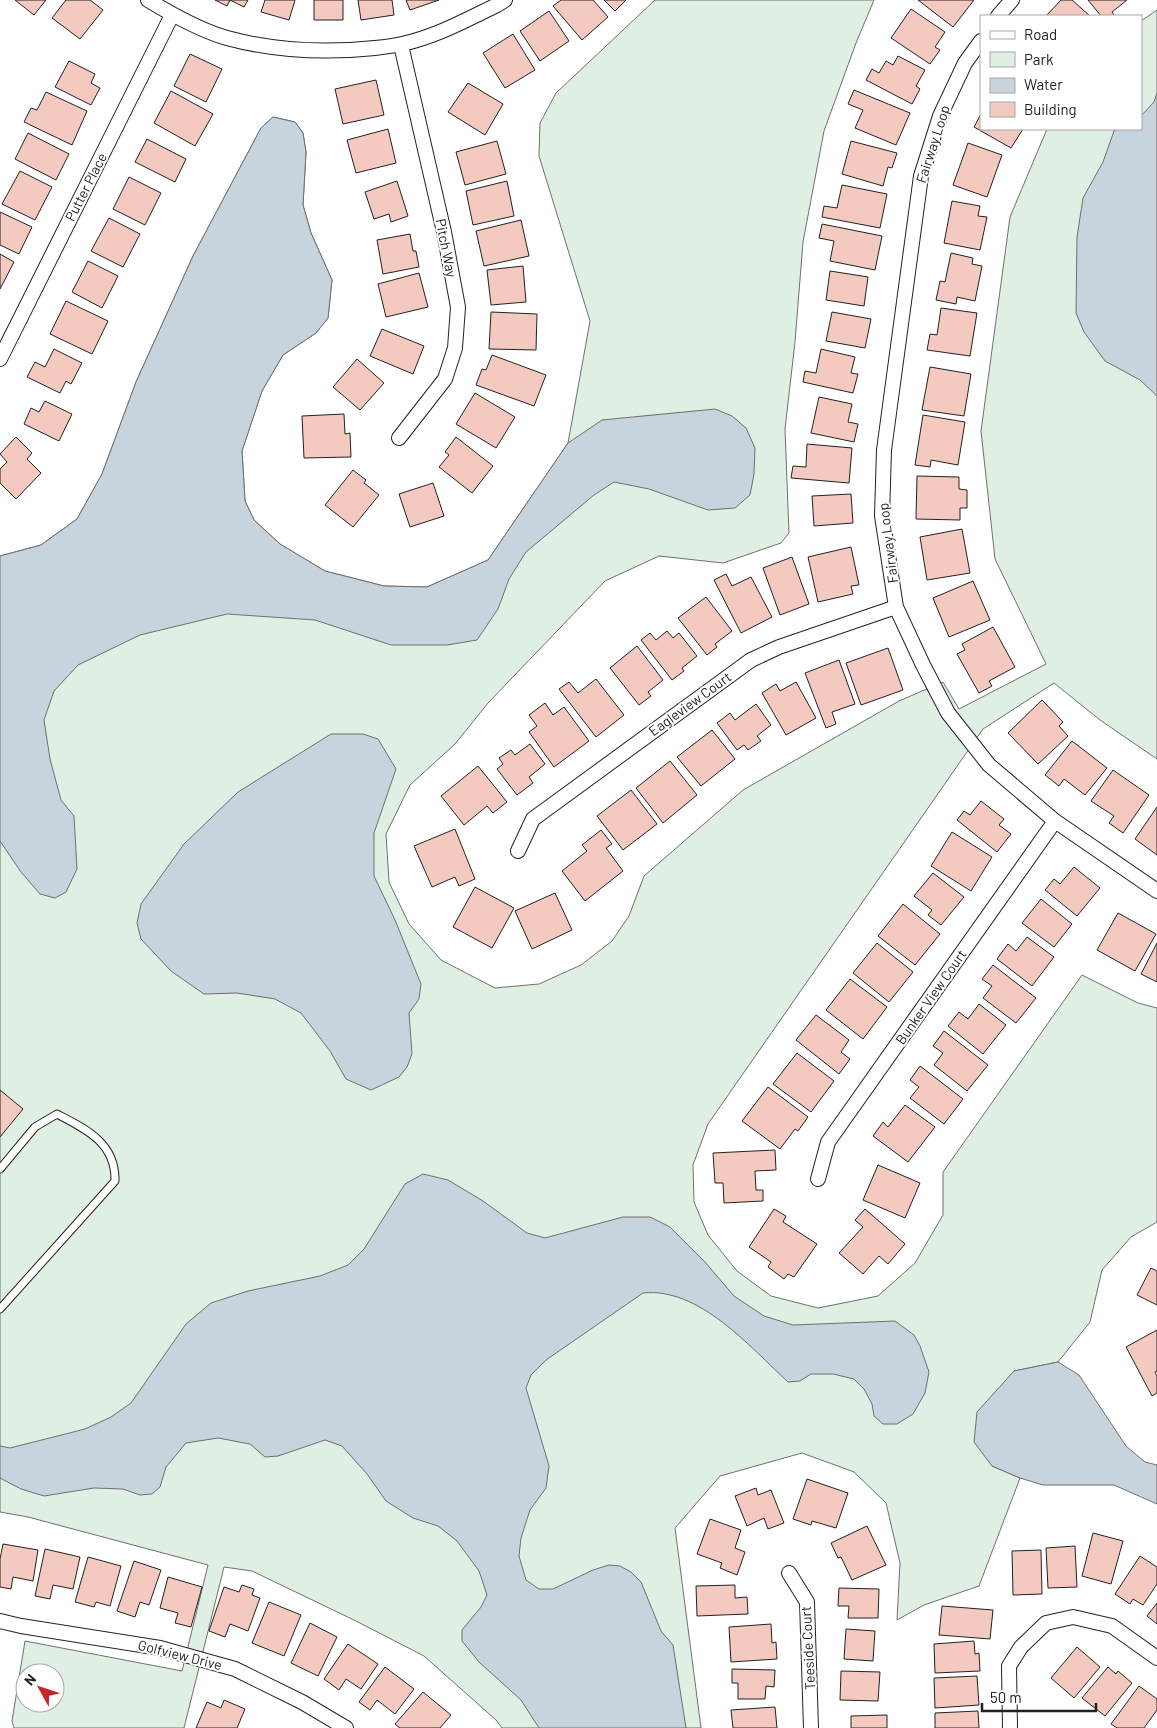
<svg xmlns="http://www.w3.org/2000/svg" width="1157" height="1728" viewBox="0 0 1157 1728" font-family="Barlow,sans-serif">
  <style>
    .green { fill: #e0efe3; stroke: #6f6f6f; fill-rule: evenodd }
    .water { fill: #c7d3dd; stroke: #6f6f6f }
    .building { fill: #f3c9c0; stroke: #222 }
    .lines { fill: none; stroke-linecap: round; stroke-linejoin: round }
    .lane-casing { stroke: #222; stroke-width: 9 }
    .street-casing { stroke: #222; stroke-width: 16 }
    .lane { stroke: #fff; stroke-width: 7 }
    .street { stroke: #fff; stroke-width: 14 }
    .labels { text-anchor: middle; stroke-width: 4; stroke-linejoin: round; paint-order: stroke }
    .street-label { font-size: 14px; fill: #222; stroke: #fff }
  </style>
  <rect width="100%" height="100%" fill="#fff"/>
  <path class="green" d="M 655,0 L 874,0 L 856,43 L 824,131 L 803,242 L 795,342 L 785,429 L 789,533 L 781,543 L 723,563 L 659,556 L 605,581 L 488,703 L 455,744 L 410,785 L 386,834 L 389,882 L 409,924 L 441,960 L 495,988 L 539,984 L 581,965 L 612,941 L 629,916 L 644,876 L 743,790 L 899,701 L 943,682 L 959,709 L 1046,664 L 995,559 L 981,431 L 1010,217 L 1047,129 L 1141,129 L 1141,21 L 1157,10 L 1157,759 L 1100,720 L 1054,683 L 983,729 L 708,1124 L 693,1165 L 694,1202 L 708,1235 L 737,1271 L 771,1296 L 818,1308 L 878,1296 L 915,1263 L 943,1215 L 943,1172 L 1082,975 L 1138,1003 L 1157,1008 L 1157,1222 L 1131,1237 L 1102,1270 L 1090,1322 L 1058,1362 L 1014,1371 L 992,1466 L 1020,1478 L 979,1586 L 924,1605 L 897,1620 L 900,1563 L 886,1503 L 854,1472 L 802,1453 L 720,1476 L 675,1528 L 701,1728 L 502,1728 L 496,1720 L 424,1656 L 356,1621 L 252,1571 L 224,1567 L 184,1728 L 14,1728 L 12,1721 L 25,1641 L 182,1671 L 208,1565 L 28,1517 L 0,1512 L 0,556 L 41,545 L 77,519 L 102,474 L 136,382 L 193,256 L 261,128 L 273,117 L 295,122 L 303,133 L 306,152 L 303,205 L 311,233 L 332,280 L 328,318 L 316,333 L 283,355 L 262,391 L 242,451 L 245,501 L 254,520 L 280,544 L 325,571 L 384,586 L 427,587 L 488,560 L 568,443 L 590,321 L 539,156 L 540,123 L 556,93 ZM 25,1673 L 55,1673 L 55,1703 L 25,1703 Z"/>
  <path class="water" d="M 1157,93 L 1157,396 L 1140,380 L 1105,361 L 1084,332 L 1076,313 L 1077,237 L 1083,198 L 1103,162 L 1114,131 L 1117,129 L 1141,129 L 1141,116 L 1154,102 Z
    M 273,117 L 295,122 L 303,133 L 306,152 L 303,205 L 311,233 L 332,280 L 328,318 L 316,333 L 283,355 L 262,391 L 242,451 L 245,501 L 254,520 L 280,544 L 325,571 L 384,586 L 427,587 L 488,560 L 568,443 L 602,420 L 715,409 L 732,416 L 746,428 L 755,448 L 754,474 L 750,495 L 735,508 L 708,510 L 649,489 L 614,482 L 594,495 L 526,552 L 509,579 L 498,609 L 477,640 L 447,645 L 391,645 L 315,620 L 227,614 L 140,635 L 78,665 L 54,691 L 44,720 L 50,759 L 61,800 L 74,816 L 77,869 L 66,892 L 55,898 L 40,894 L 21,872 L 0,841 L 0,556 L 41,545 L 77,519 L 102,474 L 136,382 L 193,256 L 261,128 Z
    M 331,734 L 363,734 L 378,739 L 396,769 L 374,833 L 374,876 L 395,920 L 421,984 L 419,999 L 409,1013 L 412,1054 L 407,1067 L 399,1077 L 371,1090 L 346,1079 L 330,1051 L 301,1013 L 275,999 L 237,993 L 204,994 L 171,971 L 141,939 L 137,923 L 141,904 L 184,844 L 238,792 Z
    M 423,1174 L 448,1180 L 483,1201 L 527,1233 L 545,1238 L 623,1217 L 650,1217 L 670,1227 L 705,1262 L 734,1296 L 764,1316 L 793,1325 L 895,1321 L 914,1335 L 920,1346 L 929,1372 L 925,1393 L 913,1414 L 897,1424 L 883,1424 L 874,1416 L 872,1404 L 864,1389 L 854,1379 L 833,1374 L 811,1374 L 800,1381 L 788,1382 C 750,1347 699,1287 643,1293 L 546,1360 L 531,1375 L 526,1388 L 549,1466 L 546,1488 L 530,1510 L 521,1538 L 519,1556 L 526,1580 L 539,1589 L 553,1589 L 593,1570 L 609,1565 L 620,1566 L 631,1572 L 641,1582 L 661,1631 L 673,1645 L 686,1728 L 539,1728 L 521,1700 L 479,1662 L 462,1641 L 462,1630 L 481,1607 L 487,1595 L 479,1571 L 457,1541 L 438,1526 L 413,1518 L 386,1501 L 367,1474 L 342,1446 L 325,1440 L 278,1456 L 265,1457 L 250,1444 L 218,1438 L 186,1443 L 166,1467 L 160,1487 L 152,1494 L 140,1495 L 123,1489 L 94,1488 L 44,1496 L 21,1489 L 0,1478 L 0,1446 L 10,1448 L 85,1429 L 111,1417 L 131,1403 L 186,1324 L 211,1303 L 248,1291 L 320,1276 L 348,1265 L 364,1249 L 405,1184 Z
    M 1058,1362 L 1079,1375 L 1126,1446 L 1145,1462 L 1157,1465 L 1157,1504 L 1114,1485 L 1043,1485 L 1020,1478 L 992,1466 L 974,1442 L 977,1412 L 1014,1371 Z"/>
  <path class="building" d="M 15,0 L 46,0 L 34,15 Z
    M 66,0 L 90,0 L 103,10 L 80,39 L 52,18 Z
    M 215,0 L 248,0 L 244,7 L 230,0 L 227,6 Z
    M 265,0 L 295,0 L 289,20 L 261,12 Z
    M 314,0 L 343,0 L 343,20 L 314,20 Z
    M 358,0 L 392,0 L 394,15 L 361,20 Z
    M 406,0 L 439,0 L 410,10 Z
    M 561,0 L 593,0 L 608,17 L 582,40 L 553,6 Z
    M 604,0 L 626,0 L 615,11 Z
    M 918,0 L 974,0 L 953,27 Z
    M 1061,0 L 1072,0 L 1090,16 L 1046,16 Z
    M 1088,0 L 1127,0 L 1112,12 L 1114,15 L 1112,16 L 1101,16 Z
    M 911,9 L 945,32 L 935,47 L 940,50 L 930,64 L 891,38 Z
    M 549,11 L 569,41 L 540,61 L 520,31 Z
    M 513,34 L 535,70 L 505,88 L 483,53 Z
    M 190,54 L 222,69 L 206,102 L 174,86 Z
    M 898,56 L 925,70 L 916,86 L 920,89 L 912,104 L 866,80 L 872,69 L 879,73 L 886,61 L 893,65 Z
    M 69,61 L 95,74 L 91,83 L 100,88 L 91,105 L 55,87 Z
    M 376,80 L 384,115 L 343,124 L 335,89 Z
    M 468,83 L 503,104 L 485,135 L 448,112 Z
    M 854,90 L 910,113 L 896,145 L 855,128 L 863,110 L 848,104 Z
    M 171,91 L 213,114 L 195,146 L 154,123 Z
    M 46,92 L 87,111 L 72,145 L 24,122 L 31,108 L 37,110 Z
    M 981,114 L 981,129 L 1023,129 L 1011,148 L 974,127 Z
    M 388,129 L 396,163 L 356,173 L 347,140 Z
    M 28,133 L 69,154 L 56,180 L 15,159 Z
    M 147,139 L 186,159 L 175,182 L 135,162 Z
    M 497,141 L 506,174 L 465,185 L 456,152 Z
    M 851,141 L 897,153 L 892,168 L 888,167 L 883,186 L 842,174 Z
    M 968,143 L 1002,155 L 987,197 L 953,185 Z
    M 20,171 L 52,187 L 35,220 L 2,204 Z
    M 129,177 L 161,193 L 145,225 L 113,209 Z
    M 397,181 L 408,216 L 391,222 L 389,214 L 374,219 L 365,192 Z
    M 507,181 L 514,216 L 473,225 L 466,191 Z
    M 842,185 L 887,194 L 880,228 L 822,217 L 824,206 L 837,208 Z
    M 952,201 L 980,206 L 978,216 L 987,217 L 980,250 L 944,243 Z
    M 0,212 L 32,227 L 19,254 L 0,245 Z
    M 109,218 L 140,234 L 123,267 L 91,251 Z
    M 521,220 L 529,256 L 484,266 L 476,231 Z
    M 822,224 L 882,236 L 875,270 L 830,261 L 834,241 L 819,238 Z
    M 410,234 L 413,251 L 416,251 L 419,267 L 383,274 L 377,240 Z
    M 951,253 L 973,258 L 972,264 L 982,266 L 975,301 L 957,297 L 956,304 L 936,300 L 940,281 L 945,282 Z
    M 0,254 L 14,262 L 0,289 Z
    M 88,261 L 118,276 L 102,308 L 72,292 Z
    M 523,266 L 526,302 L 491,305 L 487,270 Z
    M 830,271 L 868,277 L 864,306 L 826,300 Z
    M 419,273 L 428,307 L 386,317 L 378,284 Z
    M 66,301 L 108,321 L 92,354 L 50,334 Z
    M 941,308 L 977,313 L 970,356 L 927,350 L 930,334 L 937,335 Z
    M 491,312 L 537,314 L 536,350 L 489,349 Z
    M 832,312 L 871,319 L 865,348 L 826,341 Z
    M 382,329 L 424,346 L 413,374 L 370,356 Z
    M 54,349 L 82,363 L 71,384 L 66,381 L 60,393 L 27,377 L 35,362 L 45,367 Z
    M 821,349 L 855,357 L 851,373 L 858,374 L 853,393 L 803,382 L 805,371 L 816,373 Z
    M 492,355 L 546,375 L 534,406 L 476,385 L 482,369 L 486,370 Z
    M 357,359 L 384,383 L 360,410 L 333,387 Z
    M 930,367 L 971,374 L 964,416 L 922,410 Z
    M 475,393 L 515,417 L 496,448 L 456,424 Z
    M 819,397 L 852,404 L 848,422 L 858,424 L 854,442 L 811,433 Z
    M 45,401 L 72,414 L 59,441 L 24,424 L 31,408 L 39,412 Z
    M 344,414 L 345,434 L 350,433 L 351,457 L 304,458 L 302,416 Z
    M 923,415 L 965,422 L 958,465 L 931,460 L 930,467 L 915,465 Z
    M 16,437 L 32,453 L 27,459 L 41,473 L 16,499 L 0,483 L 0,469 L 7,462 L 0,454 Z
    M 456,437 L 493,466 L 472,493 L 439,467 L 449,455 L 445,452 Z
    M 807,444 L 852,448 L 849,483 L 791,478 L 793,466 L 806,467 Z
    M 353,470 L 366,480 L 364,483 L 379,495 L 353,527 L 325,505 Z
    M 917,476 L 959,477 L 959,489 L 967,490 L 967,508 L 960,508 L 960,520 L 916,519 Z
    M 433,483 L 444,516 L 410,527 L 399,494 Z
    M 851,494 L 853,523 L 814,526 L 812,496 Z
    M 962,529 L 970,573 L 927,580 L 920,537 Z
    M 851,547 L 859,585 L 851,586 L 853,594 L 818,602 L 808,557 Z
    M 792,557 L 809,604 L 780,615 L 763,568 Z
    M 726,574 L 732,586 L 751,577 L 772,617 L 741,633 L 714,580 Z
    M 973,581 L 990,620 L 949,637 L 933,598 Z
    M 706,597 L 732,631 L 715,644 L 717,647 L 707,655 L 678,618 Z
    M 993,627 L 1015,667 L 989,681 L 992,686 L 979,693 L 957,654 L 965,650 L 962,644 Z
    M 667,631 L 673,638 L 679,633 L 697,656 L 682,668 L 684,671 L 672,680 L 641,640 L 650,633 L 656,640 Z
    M 637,646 L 663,680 L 648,692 L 651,696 L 639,705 L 610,668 Z
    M 888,648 L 903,690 L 861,705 L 846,663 Z
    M 839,660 L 855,704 L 832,712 L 836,724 L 826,728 L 805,673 Z
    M 596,679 L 624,715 L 596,737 L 559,689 L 569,682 L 578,693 Z
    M 796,682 L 816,718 L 786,735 L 762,693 L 776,684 L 780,691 Z
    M 1042,700 L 1063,722 L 1059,726 L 1068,736 L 1038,764 L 1008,733 Z
    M 545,703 L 553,715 L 564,707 L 589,741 L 554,767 L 529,732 L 537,726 L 529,715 Z
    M 756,704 L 771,725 L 757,736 L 761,741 L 748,750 L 744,745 L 737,750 L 717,723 L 730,713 L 735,720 Z
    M 712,730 L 735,759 L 701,786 L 677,757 Z
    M 1072,741 L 1107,768 L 1085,795 L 1064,779 L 1059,786 L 1045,775 Z
    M 530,744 L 545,764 L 529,777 L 533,783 L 517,795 L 497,769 L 503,764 L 499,758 L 511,750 L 515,755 Z
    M 670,761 L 697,795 L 663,823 L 636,788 Z
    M 478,766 L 507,802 L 493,813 L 487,806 L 464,825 L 441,796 Z
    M 1113,770 L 1149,795 L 1123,833 L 1109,823 L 1114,816 L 1091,801 Z
    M 631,790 L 657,824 L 623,850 L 597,816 Z
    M 981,801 L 1004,819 L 999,825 L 1011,834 L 997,852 L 957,820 L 964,811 L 970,815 Z
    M 1157,807 L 1157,855 L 1135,839 Z
    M 455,829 L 475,879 L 459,886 L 455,877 L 432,887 L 414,846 Z
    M 601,830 L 612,844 L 606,848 L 623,871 L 585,901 L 562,871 L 587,851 L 582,845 Z
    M 952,832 L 992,857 L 971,891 L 931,866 Z
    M 1074,867 L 1100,888 L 1077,916 L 1045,890 L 1054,879 L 1060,884 Z
    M 933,873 L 964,897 L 941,925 L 928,915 L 932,910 L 914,896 Z
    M 475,887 L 514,908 L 492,948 L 453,927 Z
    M 555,893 L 572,930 L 532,949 L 515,911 Z
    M 1041,899 L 1072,924 L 1054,947 L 1022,923 Z
    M 903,904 L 940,934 L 915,965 L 878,936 Z
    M 1118,913 L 1156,934 L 1135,971 L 1097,950 Z
    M 1027,937 L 1054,957 L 1032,986 L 997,959 L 1008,944 L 1016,951 Z
    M 877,943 L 913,972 L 889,1002 L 853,973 Z
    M 1157,943 L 1157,982 L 1141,974 Z
    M 993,965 L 1036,998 L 1016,1023 L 983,998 L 992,986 L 982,979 Z
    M 850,979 L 887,1007 L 863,1039 L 826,1010 Z
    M 979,1004 L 1006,1025 L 983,1054 L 948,1026 L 959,1012 L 968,1019 Z
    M 816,1015 L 849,1040 L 841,1052 L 850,1059 L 839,1074 L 796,1040 Z
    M 944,1031 L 988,1065 L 967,1091 L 934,1065 L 943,1053 L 933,1046 Z
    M 797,1053 L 834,1081 L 811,1112 L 773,1084 Z
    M 920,1066 L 963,1099 L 944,1124 L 910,1098 L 919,1087 L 910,1080 Z
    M 768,1087 L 808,1117 L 798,1131 L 795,1129 L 780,1149 L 742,1121 Z
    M 0,1090 L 23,1109 L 0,1137 Z
    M 905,1105 L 935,1127 L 908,1162 L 873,1136 L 883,1122 L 888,1127 Z
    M 775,1150 L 776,1170 L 755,1171 L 756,1190 L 763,1190 L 763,1201 L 724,1203 L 723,1183 L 715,1183 L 713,1153 Z
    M 878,1165 L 920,1183 L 905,1218 L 863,1200 Z
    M 774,1209 L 786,1216 L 783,1222 L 817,1244 L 794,1277 L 788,1274 L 784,1279 L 768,1267 L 771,1262 L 749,1247 Z
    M 865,1209 L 905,1244 L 888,1264 L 879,1256 L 863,1274 L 839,1253 L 863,1227 L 855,1220 Z
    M 1151,1268 L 1157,1271 L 1157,1305 L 1137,1295 Z
    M 1157,1330 L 1157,1371 L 1155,1372 L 1157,1376 L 1157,1393 L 1152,1396 L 1126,1347 Z
    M 807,1479 L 848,1493 L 836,1528 L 812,1521 L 811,1525 L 793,1519 Z
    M 756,1488 L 758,1495 L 771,1490 L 784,1523 L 768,1529 L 764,1518 L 747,1526 L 735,1496 Z
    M 710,1519 L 741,1530 L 735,1548 L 745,1552 L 737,1575 L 720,1568 L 722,1563 L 697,1554 Z
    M 867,1526 L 886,1565 L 852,1580 L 841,1557 L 838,1558 L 831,1543 Z
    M 1093,1533 L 1123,1541 L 1111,1584 L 1082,1576 Z
    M 3,1544 L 38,1550 L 33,1581 L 13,1577 L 11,1589 L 0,1587 L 0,1559 Z
    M 1075,1546 L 1077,1587 L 1048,1588 L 1046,1548 Z
    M 45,1549 L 80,1557 L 73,1589 L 53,1585 L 50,1599 L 35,1596 Z
    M 1041,1550 L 1042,1594 L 1013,1595 L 1012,1551 Z
    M 1140,1556 L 1157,1567 L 1157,1584 L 1143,1605 L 1133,1599 L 1130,1604 L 1115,1594 Z
    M 88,1557 L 121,1566 L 110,1606 L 96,1602 L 94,1607 L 75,1602 Z
    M 134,1561 L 161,1570 L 149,1605 L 140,1602 L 135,1617 L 117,1611 Z
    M 168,1577 L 202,1587 L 191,1627 L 175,1623 L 178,1613 L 160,1608 Z
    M 242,1585 L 254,1589 L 252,1595 L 260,1598 L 248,1631 L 230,1624 L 225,1637 L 209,1631 L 224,1587 L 239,1592 Z
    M 735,1585 L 735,1598 L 747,1597 L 748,1614 L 697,1616 L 696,1586 Z
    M 839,1588 L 879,1589 L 878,1618 L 848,1618 L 849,1606 L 838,1606 Z
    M 269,1602 L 301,1615 L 284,1656 L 252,1643 Z
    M 1157,1603 L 1157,1624 L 1147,1616 Z
    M 942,1606 L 993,1610 L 990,1639 L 939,1635 Z
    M 310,1623 L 337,1637 L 318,1676 L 291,1663 Z
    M 771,1624 L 772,1643 L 776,1642 L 777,1659 L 731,1662 L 729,1627 Z
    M 846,1629 L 875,1631 L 873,1661 L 844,1659 Z
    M 974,1641 L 975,1654 L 979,1653 L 980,1671 L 935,1673 L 934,1644 Z
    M 348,1644 L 378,1664 L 361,1689 L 346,1679 L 339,1690 L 324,1679 Z
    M 1077,1647 L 1100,1667 L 1074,1698 L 1051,1678 Z
    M 385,1667 L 414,1689 L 395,1714 L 377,1700 L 370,1710 L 359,1702 Z
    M 1108,1667 L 1116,1674 L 1118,1671 L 1132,1683 L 1105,1716 L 1082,1698 Z
    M 732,1669 L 775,1670 L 774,1687 L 766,1686 L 765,1699 L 738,1699 L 738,1683 L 732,1683 Z
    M 841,1671 L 880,1672 L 878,1701 L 840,1700 Z
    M 977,1676 L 979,1705 L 935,1708 L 934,1678 Z
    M 1139,1686 L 1157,1699 L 1157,1710 L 1144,1728 L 1117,1728 L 1111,1724 Z
    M 423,1692 L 451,1715 L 440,1728 L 400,1728 L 395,1724 Z
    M 224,1700 L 245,1709 L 237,1728 L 196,1728 L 207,1702 L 221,1708 Z
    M 775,1707 L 777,1728 L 733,1728 L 731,1710 Z
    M 978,1711 L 979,1728 L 935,1728 L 935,1713 Z
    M 887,1715 L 887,1728 L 851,1728 L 851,1716 Z"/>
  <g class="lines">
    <defs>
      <path id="lane" d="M 0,1169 L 35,1127 L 57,1114 C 86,1129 116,1143 115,1181 L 0,1309"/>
      <path id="street" d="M 148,0 C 171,14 202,31 227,38 C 275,51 326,53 375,48 C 384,47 393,46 402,44 C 435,37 466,20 497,5 L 505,0
        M 998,16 L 1012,0
        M 981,41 L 965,63 L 940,116 L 921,176 L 884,450 L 882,516 L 896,607 L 923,665 L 948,713 L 989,765 L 1055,821 L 1157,891
        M 0,359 L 172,15
        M 399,438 L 445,379 L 455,348 L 458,307 L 444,232 L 401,45
        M 518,851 L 533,819 L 751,660 L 779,647 L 896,607
        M 818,1179 L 828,1142 L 1055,821
        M 789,1573 L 807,1602 L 811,1728
        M 0,1621 L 21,1626 L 160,1648 L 235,1669 L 302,1702 L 346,1728
        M 1010,1728 L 1009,1666 L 1021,1647 L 1046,1623 L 1073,1617 L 1112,1626 L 1157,1658"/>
    </defs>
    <use href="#lane" class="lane-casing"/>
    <use href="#street" class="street-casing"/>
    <use href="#lane" class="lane"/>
    <use href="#street" class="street"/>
  </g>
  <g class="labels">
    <g class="street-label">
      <text transform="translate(933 144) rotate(-72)" y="5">Fairway Loop</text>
      <text transform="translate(86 187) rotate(-63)" y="5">Putter Place</text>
      <text transform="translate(446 248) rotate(79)" y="5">Pitch Way</text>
      <text transform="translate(888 543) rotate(-97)" y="5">Fairway Loop</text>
      <text transform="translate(690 704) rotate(-36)" y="5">Eagleview Court</text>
      <text transform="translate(931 997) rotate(-55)" y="5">Bunker View Court</text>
      <text transform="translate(808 1648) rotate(-93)" y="5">Teeside Court</text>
      <text transform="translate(180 1655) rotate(14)" y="5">Golfview Drive</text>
    </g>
  </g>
  <rect x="980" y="15" width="162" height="115" fill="#ffffff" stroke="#a7a7a7"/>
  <rect x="990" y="31" width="25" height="8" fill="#ffffff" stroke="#a7a7a7"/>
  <text x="1024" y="40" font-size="15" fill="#222222">Road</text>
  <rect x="990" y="52" width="25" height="15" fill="#e0efe3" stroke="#a7a7a7"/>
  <text x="1024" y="65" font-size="15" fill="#222222">Park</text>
  <rect x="990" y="78" width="25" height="15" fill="#c7d3dd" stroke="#a7a7a7"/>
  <text x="1024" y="90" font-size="15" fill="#222222">Water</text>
  <rect x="990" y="102" width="25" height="15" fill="#f3c9c0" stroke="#a7a7a7"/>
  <text x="1024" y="115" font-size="15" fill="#222222">Building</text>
  <g transform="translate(40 1688) rotate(310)"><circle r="24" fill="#ffffff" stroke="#a7a7a7"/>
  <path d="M0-4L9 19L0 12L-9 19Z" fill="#c62828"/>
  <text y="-8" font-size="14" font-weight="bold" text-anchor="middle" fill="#222222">N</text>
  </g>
  <path d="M982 1703v8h114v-8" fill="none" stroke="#222222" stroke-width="2.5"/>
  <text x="990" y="1703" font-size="15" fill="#222222" stroke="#ffffff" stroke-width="4" paint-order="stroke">50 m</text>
</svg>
